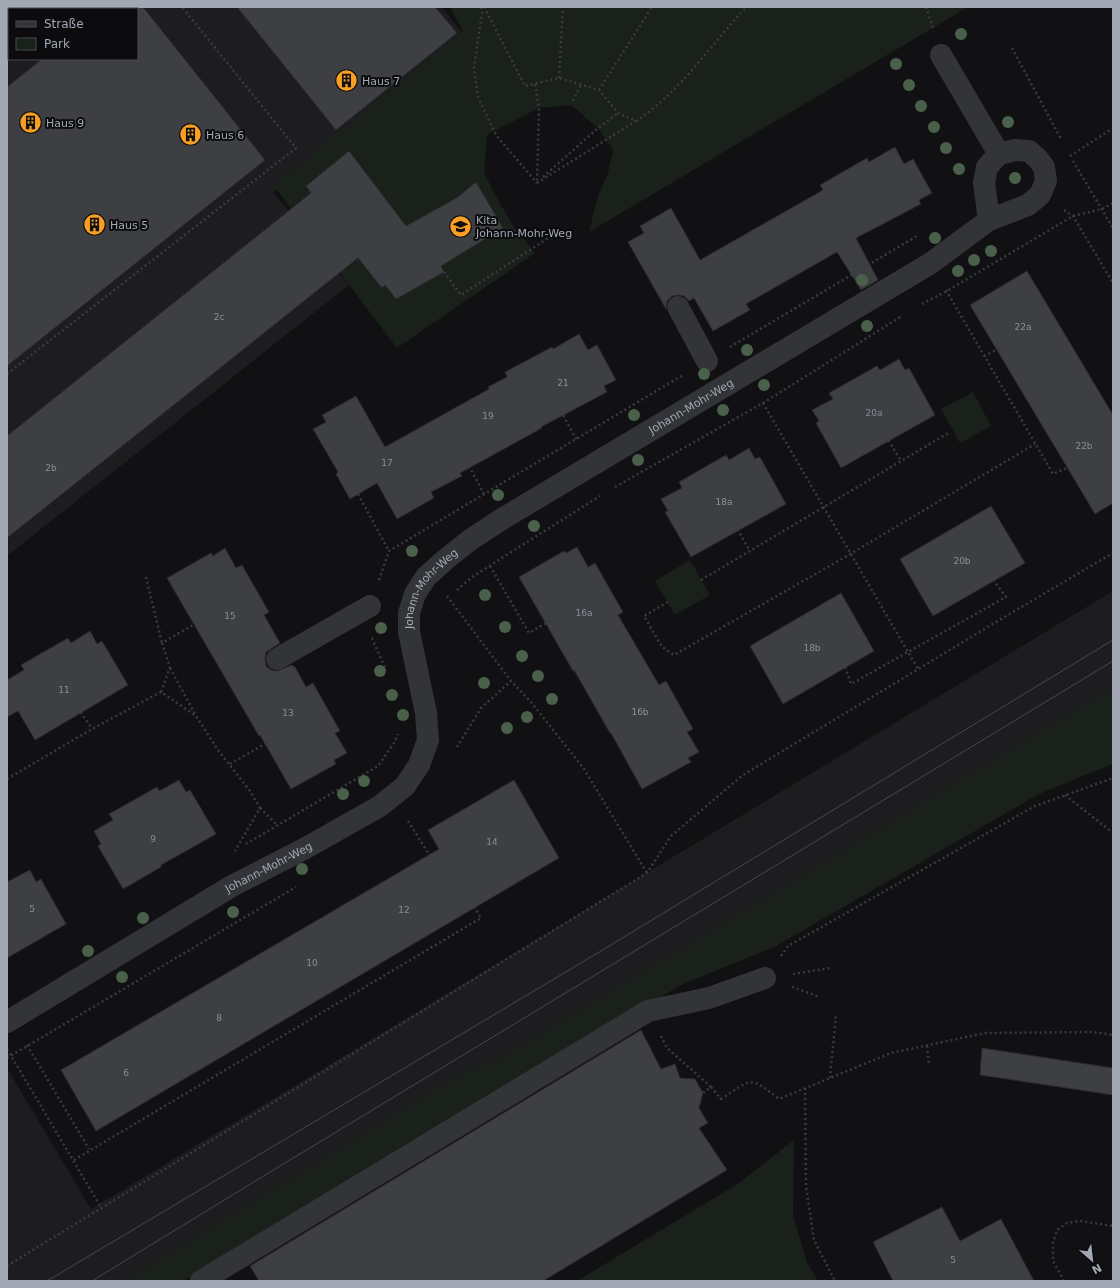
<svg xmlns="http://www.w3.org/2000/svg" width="1120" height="1288" viewBox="0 0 1120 1288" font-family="'DejaVu Sans',sans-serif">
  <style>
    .built { fill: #1d1d20; fill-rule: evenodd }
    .green { fill: #19211a }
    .building { fill: #3d3f43; stroke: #2b2b2f }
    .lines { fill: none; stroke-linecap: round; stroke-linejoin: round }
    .path { stroke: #383b3f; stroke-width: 2.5; stroke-dasharray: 2 3; stroke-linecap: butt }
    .minor { stroke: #323438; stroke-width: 22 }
    .tram { stroke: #45484d; stroke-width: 1 }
    .tree { fill: #4a604b }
    .labels { text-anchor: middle; stroke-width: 4; stroke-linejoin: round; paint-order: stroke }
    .number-label { font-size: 9px; fill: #898e98 }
    .poi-label { font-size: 11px; fill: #a2a9b4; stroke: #0c0c0e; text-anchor: start }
    .street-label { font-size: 11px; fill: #a2a9b4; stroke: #0c0c0e }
  </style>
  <rect width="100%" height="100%" fill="#111113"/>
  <path class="built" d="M 7,7 L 441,7 L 464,34 L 273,192 L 349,285 L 7,556 ZM 9,9 L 137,9 L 137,59 L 9,59 Z
    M 1113,591 L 1113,718 L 182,1281 L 7,1281 L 7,1068 L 91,1209 Z"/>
  <path class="green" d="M 450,7 L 968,7 L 589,232 L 598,196 L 608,173 L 613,150 L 598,128 L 571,105 L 539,108 L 487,135 L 484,172 L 495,195 L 514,227 L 535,253 L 397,348 L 274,186 L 463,31 Z
    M 973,392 L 991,426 L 960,443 L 941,409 Z
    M 690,560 L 710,595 L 675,615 L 655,581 Z
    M 1113,688 L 1113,764 L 1039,794 L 776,946 L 681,985 L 183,1281 L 126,1281 L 468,1070 L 490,1065 Z
    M 794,1140 L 793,1215 L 807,1263 L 818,1281 L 577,1281 L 739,1183 Z"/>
  <path class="building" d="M 137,7 L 143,7 L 265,160 L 7,366 L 7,87 L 42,59 L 137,59 Z
    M 237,7 L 435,7 L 457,33 L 336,130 Z
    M 895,147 L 904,164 L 913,159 L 932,193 L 919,200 L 921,204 L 856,238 L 878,280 L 861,290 L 837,252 L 746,304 L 750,310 L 713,331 L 694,298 L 689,301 L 684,296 L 679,295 L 672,296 L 667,301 L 666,309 L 628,242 L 644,233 L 640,226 L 671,208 L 700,260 L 823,190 L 820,185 L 867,158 L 869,162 Z
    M 349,151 L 406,226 L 458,197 L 476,182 L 503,228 L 441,266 L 444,272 L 396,299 L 385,285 L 382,288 L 358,258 L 7,538 L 7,436 L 311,193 L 306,186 Z
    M 1027,271 L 1113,415 L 1113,503 L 1095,514 L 970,305 Z
    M 579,334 L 588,350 L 597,345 L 616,380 L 604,386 L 607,392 L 541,427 L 542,428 L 460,473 L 462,476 L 431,492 L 434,498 L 397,519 L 377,483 L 350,499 L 336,474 L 338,472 L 313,429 L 326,422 L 322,415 L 356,396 L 385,447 L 489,389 L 488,387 L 507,377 L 505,372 L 552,347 L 553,349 Z
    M 899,359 L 905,370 L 909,368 L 935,415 L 841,468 L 816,423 L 819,421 L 812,410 L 833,399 L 829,393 L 877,366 L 880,370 Z
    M 749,448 L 755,459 L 760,457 L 786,504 L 691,557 L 665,512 L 668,511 L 661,499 L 682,488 L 679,482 L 726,455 L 729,460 Z
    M 991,506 L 1025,563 L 933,616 L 900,559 Z
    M 577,547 L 588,567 L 595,563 L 623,612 L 618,615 L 659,685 L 666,681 L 693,729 L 687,732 L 699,752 L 688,758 L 691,762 L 642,789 L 611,733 L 610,733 L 574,670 L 573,671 L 519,577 L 564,551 L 566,553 Z
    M 225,548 L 236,568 L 242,565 L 269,612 L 264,615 L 280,643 L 266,652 L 265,659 L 266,666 L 271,670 L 277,671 L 292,665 L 294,667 L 295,667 L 306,687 L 313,683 L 340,731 L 335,733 L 347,753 L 334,760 L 336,764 L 291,789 L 260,735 L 259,736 L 167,578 L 211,553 L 213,556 Z
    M 841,593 L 874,651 L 783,704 L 750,646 Z
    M 90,631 L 97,644 L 102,641 L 128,685 L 35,740 L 18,711 L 7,717 L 7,680 L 24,670 L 21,665 L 68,638 L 71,643 Z
    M 179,780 L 186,792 L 190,790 L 216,834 L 161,865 L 161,867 L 123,889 L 98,846 L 101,844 L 94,831 L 113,820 L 109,814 L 157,787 L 159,791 Z
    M 514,780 L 559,858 L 96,1131 L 61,1070 L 439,849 L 428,830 Z
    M 30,870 L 36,882 L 41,879 L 66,924 L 7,958 L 7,882 Z
    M 641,1030 L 661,1069 L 675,1064 L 680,1078 L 695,1079 L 703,1093 L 699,1108 L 708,1123 L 699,1128 L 727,1170 L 543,1281 L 259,1281 L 250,1266 Z
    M 982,1048 L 1113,1068 L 1113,1095 L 980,1075 Z
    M 942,1207 L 960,1241 L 1001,1219 L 1034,1281 L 893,1281 L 873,1242 Z"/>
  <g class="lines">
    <path class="path" d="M 481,7 L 482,13 L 474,68 L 478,97 L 496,135 L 537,183
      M 484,7 L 525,86 L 559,78 L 599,90 L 618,113 L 636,121 C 677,94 706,52 738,16 L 747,7
      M 926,7 L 933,28
      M 47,9 L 50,7
      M 7,29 L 9,32
      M 1012,48 L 1061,139
      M 559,78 L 563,7
      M 535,84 L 539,108 L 537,182
      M 599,90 L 652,7
      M 573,101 L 581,85
      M 1070,156 L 1113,128
      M 1073,161 L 1113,228
      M 543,177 L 598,128 L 618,113
      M 537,183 L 636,121
      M 1064,210 L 1073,216 L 1113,283
      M 444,272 L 461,295 L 562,229
      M 946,290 L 1053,474 L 1067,468
      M 922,304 L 947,291 L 1073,216 L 1102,209 L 1113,203
      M 730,347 L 917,236
      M 984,356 L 998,349
      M 7,374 L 296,148 L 182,7
      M 763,403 L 908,652 L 1006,597 L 994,581
      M 561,411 L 576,439
      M 886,436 L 901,461
      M 469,466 L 484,494
      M 615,487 L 763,403 L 902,316
      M 358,494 L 389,551
      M 735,525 L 750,551
      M 490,566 L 529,633 L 551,620
      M 146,577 L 162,643
      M 379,580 L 389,551 L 683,375
      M 701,580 L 950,432
      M 457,590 L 471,578 L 500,559 L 600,496
      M 447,596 L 511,681 L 531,702 L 584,769 L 647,873
      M 668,602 L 644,616 L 662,647 L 674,655 L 852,553 L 1035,444
      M 372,638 L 386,670
      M 845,667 L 851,684 L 908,652 L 918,669
      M 170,668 L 195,714
      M 161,692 L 170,667 L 162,643 L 200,621
      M 78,708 L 92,729
      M 457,747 L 481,708 L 511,681
      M 230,764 L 270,741
      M 7,779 L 92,729 L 161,692 L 196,716 L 218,750 L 250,791 L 260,808 L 235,851
      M 1065,795 L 1113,833
      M 260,808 L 278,826
      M 408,821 L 432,859
      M 246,844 L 378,766 L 394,743 L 398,734
      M 781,956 L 788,946 L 1035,806 L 1113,778
      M 793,974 L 830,968
      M 792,987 L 820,997
      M 661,1036 L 667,1048 L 711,1087 L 703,1093
      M 27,1045 L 89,1149
      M 927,1046 L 929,1065
      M 7,1049 L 102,1209
      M 7,1058 L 296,887
      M 830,1078 L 836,1014
      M 711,1087 L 721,1099 C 752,1079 749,1075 779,1099 L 891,1053 L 985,1033 L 1093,1032 L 1113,1035
      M 805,1088 L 806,1186 L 814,1240 L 835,1281
      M 74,1160 L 481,918 L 463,888
      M 7,1266 L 647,873 L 671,836 L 743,775 L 991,625 L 1113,553
      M 1064,1281 L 1053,1261 L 1053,1243 L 1057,1230 L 1067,1223 L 1080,1221 L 1113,1226"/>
    <g class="minor">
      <path d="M 941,55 L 999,154"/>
      <path d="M 678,307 L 707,361"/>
      <path d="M 277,659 L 370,606"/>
      <path id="s1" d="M 7,1022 L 232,886 L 304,849 L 380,806 L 405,786 L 419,765 L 428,740 L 426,713 L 409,632 L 409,613 L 415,594 L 426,577 L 446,559 L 470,540 L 502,519 L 931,263 L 989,220 L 1028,205 L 1040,195 L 1046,181 L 1044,167 L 1038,159 L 1029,151 L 1015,150 L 999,154 L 987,167 L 984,183 L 989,220"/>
      <path d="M 201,1281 L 648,1011 L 709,998 L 765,978"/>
    </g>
    <path class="tram" d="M 47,1281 L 596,954 L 1113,640
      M 92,1281 L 257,1180 L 1113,661"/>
  </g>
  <g class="tree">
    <circle cx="961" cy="34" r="6"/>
    <circle cx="896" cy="64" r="6"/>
    <circle cx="909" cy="85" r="6"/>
    <circle cx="921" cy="106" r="6"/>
    <circle cx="1008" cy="122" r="6"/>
    <circle cx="934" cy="127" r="6"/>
    <circle cx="946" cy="148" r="6"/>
    <circle cx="959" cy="169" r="6"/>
    <circle cx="1015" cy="178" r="6"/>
    <circle cx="935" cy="238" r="6"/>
    <circle cx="991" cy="251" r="6"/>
    <circle cx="974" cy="260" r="6"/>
    <circle cx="958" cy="271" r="6"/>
    <circle cx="862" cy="280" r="6"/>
    <circle cx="867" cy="326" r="6"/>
    <circle cx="747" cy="350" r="6"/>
    <circle cx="704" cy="374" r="6"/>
    <circle cx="764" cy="385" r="6"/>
    <circle cx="723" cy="410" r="6"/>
    <circle cx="634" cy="415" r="6"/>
    <circle cx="638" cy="460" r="6"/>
    <circle cx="498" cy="495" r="6"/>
    <circle cx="534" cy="526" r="6"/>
    <circle cx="412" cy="551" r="6"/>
    <circle cx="485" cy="595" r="6"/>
    <circle cx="505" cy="627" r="6"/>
    <circle cx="381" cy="628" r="6"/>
    <circle cx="522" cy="656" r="6"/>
    <circle cx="380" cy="671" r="6"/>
    <circle cx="538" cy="676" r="6"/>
    <circle cx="484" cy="683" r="6"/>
    <circle cx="392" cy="695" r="6"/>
    <circle cx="552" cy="699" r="6"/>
    <circle cx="403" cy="715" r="6"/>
    <circle cx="527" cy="717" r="6"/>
    <circle cx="507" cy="728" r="6"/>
    <circle cx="364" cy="781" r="6"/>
    <circle cx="343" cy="794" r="6"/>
    <circle cx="302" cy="869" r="6"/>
    <circle cx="233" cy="912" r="6"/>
    <circle cx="143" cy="918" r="6"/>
    <circle cx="88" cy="951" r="6"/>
    <circle cx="122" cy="977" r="6"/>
  </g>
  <defs>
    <symbol id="building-disc" viewBox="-11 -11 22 22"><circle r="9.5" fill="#f99f23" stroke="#0c0c0e"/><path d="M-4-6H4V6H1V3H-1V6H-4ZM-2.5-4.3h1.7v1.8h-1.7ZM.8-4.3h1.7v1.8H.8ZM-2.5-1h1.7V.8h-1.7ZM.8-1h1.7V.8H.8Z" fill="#111"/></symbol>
    <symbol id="school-disc" viewBox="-11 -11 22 22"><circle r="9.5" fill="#f99f23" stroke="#0c0c0e"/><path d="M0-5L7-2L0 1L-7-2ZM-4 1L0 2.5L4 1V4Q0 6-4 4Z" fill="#111"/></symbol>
  </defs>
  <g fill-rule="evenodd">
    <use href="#building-disc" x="334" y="68" width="25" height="25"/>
    <use href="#building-disc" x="18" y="110" width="25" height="25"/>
    <use href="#building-disc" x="178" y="122" width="25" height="25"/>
    <use href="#building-disc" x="82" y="212" width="25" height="25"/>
    <use href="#school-disc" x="448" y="214" width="25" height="25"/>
  </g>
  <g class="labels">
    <g class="number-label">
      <text x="219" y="320">2c</text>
      <text x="1023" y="330">22a</text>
      <text x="563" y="386">21</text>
      <text x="874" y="416">20a</text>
      <text x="488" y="419">19</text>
      <text x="1084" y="449">22b</text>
      <text x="387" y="466">17</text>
      <text x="51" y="471">2b</text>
      <text x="724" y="505">18a</text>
      <text x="962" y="564">20b</text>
      <text x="584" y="616">16a</text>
      <text x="230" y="619">15</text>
      <text x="812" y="651">18b</text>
      <text x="64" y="693">11</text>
      <text x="640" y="715">16b</text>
      <text x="288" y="716">13</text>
      <text x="153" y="842">9</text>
      <text x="492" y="845">14</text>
      <text x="32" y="912">5</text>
      <text x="404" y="913">12</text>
      <text x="312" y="966">10</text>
      <text x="219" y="1021">8</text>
      <text x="126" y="1076">6</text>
      <text x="953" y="1263">5</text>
    </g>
    <g class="poi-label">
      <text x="362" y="85">Haus 7</text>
      <text x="46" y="127">Haus 9</text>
      <text x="206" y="139">Haus 6</text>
      <text x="476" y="224">Kita<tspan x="476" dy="13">Johann-Mohr-Weg</tspan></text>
      <text x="110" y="229">Haus 5</text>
    </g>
    <g class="street-label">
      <text dy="4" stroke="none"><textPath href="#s1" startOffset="1000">Johann-Mohr-Weg</textPath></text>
      <text dy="4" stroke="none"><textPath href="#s1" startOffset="676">Johann-Mohr-Weg</textPath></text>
      <text dy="4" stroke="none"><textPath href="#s1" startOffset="304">Johann-Mohr-Weg</textPath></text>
    </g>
  </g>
  <rect width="1120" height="1288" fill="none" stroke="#a2a9b4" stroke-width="16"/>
  <rect x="8" y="8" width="130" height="52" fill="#0c0c0e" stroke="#484b50"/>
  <rect x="16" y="21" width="20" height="6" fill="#323438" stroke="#484b50"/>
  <text x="44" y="28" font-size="12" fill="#a2a9b4">Straße</text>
  <rect x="16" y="38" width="20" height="12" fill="#19211a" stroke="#484b50"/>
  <text x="44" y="48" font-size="12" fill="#a2a9b4">Park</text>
  <g transform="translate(1092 1260) rotate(152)" stroke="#0c0c0e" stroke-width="3" paint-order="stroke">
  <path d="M0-3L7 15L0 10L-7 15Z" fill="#a2a9b4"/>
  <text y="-6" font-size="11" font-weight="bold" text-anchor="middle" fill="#a2a9b4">N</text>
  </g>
</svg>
